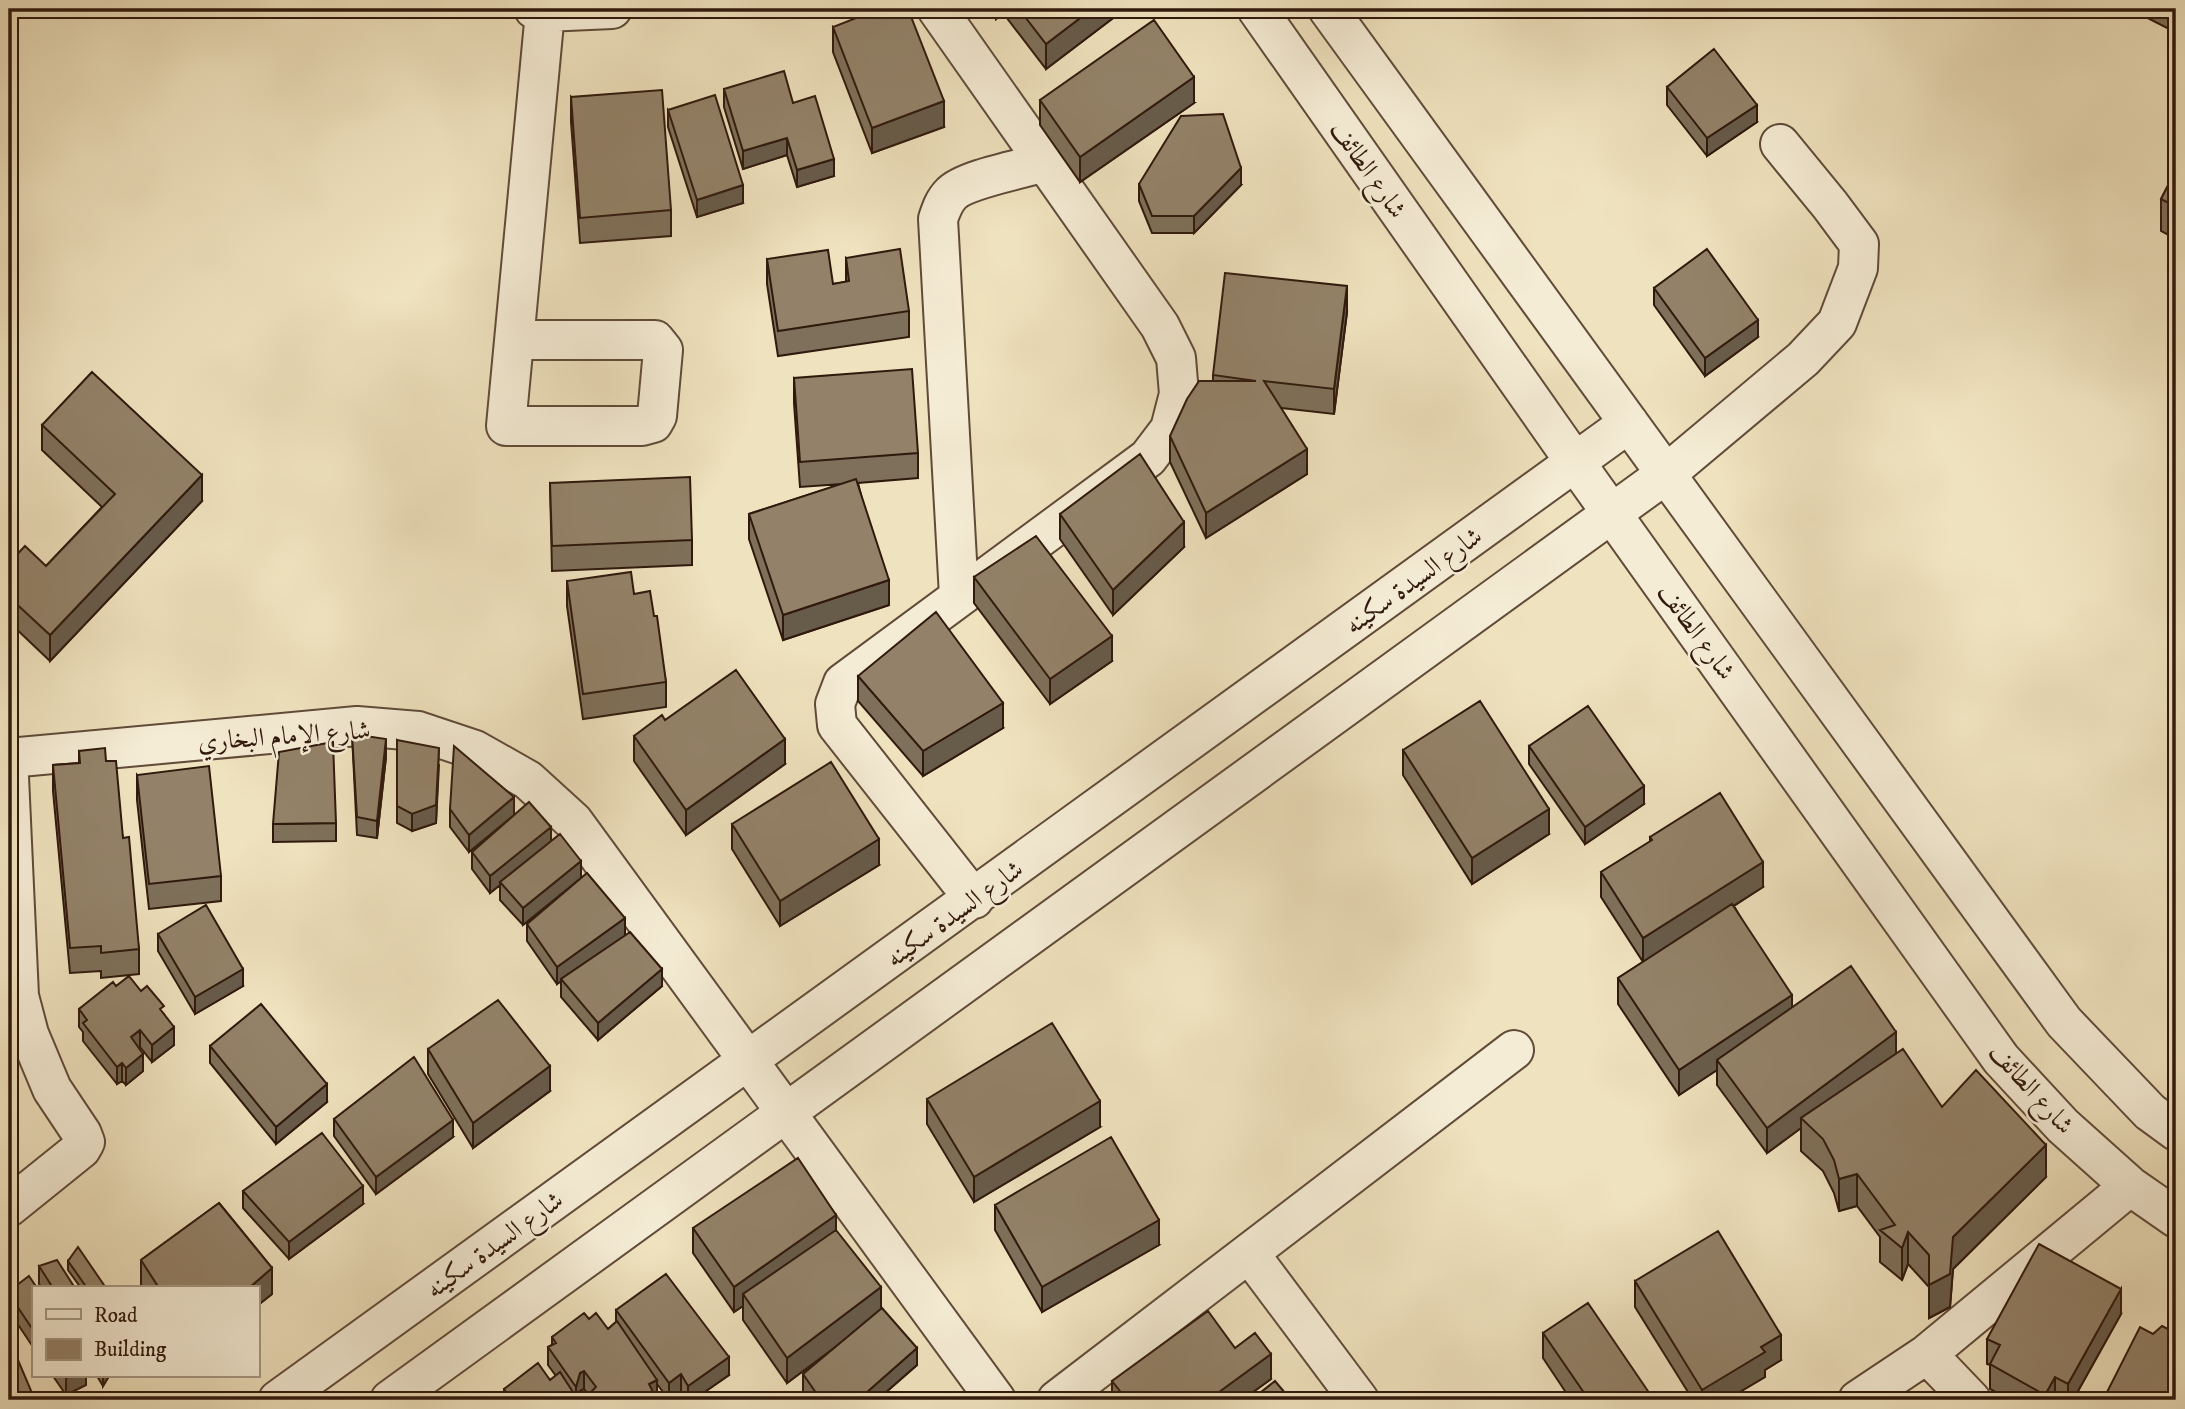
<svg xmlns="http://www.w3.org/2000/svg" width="2185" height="1409" viewBox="0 0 2185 1409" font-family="'IM FELL DW Pica',Amiri,serif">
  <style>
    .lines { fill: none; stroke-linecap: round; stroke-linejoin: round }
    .minor-casing { stroke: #604b39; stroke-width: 42 }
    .minor { stroke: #f5ecd5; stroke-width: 38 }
    .wall { fill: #7e705a; stroke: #30190d; stroke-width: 2 }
    .shaded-wall { fill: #675b4a; stroke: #30190d; stroke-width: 2 }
    .building { fill: #938269; stroke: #30190d; stroke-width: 2 }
    .labels { text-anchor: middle; stroke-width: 5; stroke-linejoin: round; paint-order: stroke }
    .street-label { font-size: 26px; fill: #30190d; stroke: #f5ecd5 }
  </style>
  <rect width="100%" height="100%" fill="#efe2be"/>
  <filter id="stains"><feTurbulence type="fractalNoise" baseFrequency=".00286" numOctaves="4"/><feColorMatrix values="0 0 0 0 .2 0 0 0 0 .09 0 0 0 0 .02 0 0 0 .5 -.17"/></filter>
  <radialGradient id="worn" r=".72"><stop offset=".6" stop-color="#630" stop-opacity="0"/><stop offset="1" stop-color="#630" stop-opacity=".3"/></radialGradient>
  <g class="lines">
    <defs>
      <path id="minor" d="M 534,9 L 545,12 L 612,9
        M 937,9 L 1160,326 L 1176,358 L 1179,394 L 1170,429 L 1148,458 L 843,683 L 835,704 L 837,725 L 974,899
        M 1257,9 L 1575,462 L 2001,1059 L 2063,1126 L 2130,1186 L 2176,1218
        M 1328,9 L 2064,1022 L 2150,1112 L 2176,1131
        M 514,340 L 655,340 L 663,350 L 657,416 L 653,423 L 642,426 L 506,426 L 545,12
        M 959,596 L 938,219 C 941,210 944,201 951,194 C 965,179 1023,169 1045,162
        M 9,758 L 357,726 L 418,731 L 475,750 L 528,780 L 573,821 L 996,1400
        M 9,777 L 19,996
        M 9,997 L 19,996 L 29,1034 L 52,1089 L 82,1134 L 85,1142 L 81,1149 L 9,1207
        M 1249,1253 L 1359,1400
        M 1927,1354 L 1971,1400
        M 278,1400 L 1629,423
        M 390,1400 L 1666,474 L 1803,359 L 1837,323 L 1858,268 L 1859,244 L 1830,205 L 1780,144
        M 1057,1400 L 1514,1050
        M 1858,1400 L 1927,1354 L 2130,1186"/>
    </defs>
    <use href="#minor" class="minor-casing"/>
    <use href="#minor" class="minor"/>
  </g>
  <path class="wall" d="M 989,9 L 1125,9 L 1046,69 L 1003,13 L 996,19 Z
    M 2130,9 L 2176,9 L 2173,31 Z
    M 833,27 L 944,127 L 872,153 L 833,52 Z
    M 1667,87 L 1757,122 L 1707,156 L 1667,105 Z
    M 724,89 L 793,103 L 834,176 L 797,187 L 787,155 L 743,169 L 724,107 Z
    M 571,97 L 671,210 L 671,236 L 580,243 L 571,122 Z
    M 1040,100 L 1194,103 L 1080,182 L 1040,125 Z
    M 668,110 L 743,203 L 697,217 L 668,127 Z
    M 2176,170 L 2176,239 L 2161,231 L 2161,199 Z
    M 1139,184 L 1241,185 L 1194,233 L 1152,233 L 1139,201 Z
    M 846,258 L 909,311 L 909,337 L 778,356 L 767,284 L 767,259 L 833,284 L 846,282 Z
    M 1654,288 L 1758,337 L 1705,376 L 1654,305 Z
    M 1347,312 L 1334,414 L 1281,408 L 1307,474 L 1206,538 L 1170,462 L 1170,436 L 1213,381 L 1213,375 Z
    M 794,378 L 918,453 L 918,478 L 858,483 L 889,605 L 783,640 L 749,539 L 749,514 L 842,484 L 800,487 L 794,403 Z
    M 42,425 L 202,501 L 50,661 L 9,622 L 9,563 L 46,566 L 102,507 L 42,450 Z
    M 550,483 L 692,540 L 692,565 L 552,571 Z
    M 1060,514 L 1184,547 L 1113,615 L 1060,539 Z
    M 974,577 L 1112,661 L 1050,704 L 974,603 Z
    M 567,581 L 634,594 L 654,616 L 666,682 L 666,707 L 583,719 L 567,606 Z
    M 858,676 L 1003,728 L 923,776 L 858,701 Z
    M 665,720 L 785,764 L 686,835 L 634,761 L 634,736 Z
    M 352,734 L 386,757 L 377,838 L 357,835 Z
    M 397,740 L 439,765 L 436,823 L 412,831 L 397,823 Z
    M 1529,746 L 1644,804 L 1585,844 L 1529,764 Z
    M 1403,750 L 1549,834 L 1472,884 L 1403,775 Z
    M 79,751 L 106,761 L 123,838 L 139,949 L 139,974 L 101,978 L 101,971 L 70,973 L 53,791 L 53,765 L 79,763 Z
    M 137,775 L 221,876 L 221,901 L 149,909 L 137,800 Z
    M 450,809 L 514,815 L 469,852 L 450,827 Z
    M 336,823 L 336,841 L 273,842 L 273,824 Z
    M 732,824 L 879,865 L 780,926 L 732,849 Z
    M 1650,837 L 1763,887 L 1734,906 L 1792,1007 L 1896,1054 L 1942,1107 L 2046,1177 L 1953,1269 L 1950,1307 L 1929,1318 L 1929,1287 L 1908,1264 L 1902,1280 L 1880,1262 L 1880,1237 L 1857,1206 L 1839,1211 L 1834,1193 L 1823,1171 L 1801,1151 L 1801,1128 L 1767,1153 L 1717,1085 L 1717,1070 L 1679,1095 L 1618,1004 L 1618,978 L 1643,962 L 1601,897 L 1601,872 L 1650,842 Z
    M 551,841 L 581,878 L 662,986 L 598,1040 L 561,997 L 561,981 L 557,984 L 527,941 L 527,924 L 567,890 L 523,925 L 500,900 L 500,885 L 490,893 L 472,869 L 472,852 Z
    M 158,934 L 243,986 L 195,1014 L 158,951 Z
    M 116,986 L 141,991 L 164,1014 L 174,1045 L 152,1062 L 140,1047 L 139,1048 L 143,1071 L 126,1085 L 122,1081 L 117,1084 L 83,1041 L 83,1032 L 79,1027 L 79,1009 Z
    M 210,1046 L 327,1102 L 276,1144 L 210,1063 Z
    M 428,1049 L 550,1091 L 473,1148 L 428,1074 Z
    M 927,1099 L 1100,1127 L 974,1202 L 927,1124 Z
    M 334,1119 L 453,1137 L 376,1194 L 334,1136 Z
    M 243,1191 L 363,1204 L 289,1259 L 243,1208 Z
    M 219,1203 L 272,1268 L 272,1294 L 257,1306 L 257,1288 L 143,1288 L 141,1285 L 141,1260 Z
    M 995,1205 L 1159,1245 L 1042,1312 L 995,1230 Z
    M 693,1228 L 836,1231 L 881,1309 L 917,1365 L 877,1400 L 809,1400 L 803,1391 L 803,1374 L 839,1344 L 787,1383 L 743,1320 L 743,1306 L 734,1312 L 693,1253 Z
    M 68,1261 L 106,1288 L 81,1288 L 68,1270 Z
    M 39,1266 L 75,1288 L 42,1288 L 39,1284 Z
    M 1635,1281 L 1781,1360 L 1765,1370 L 1765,1377 L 1726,1400 L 1693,1400 L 1635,1307 Z
    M 33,1288 L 33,1347 L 9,1311 L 9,1291 Z
    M 616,1310 L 729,1375 L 693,1400 L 686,1400 L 681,1391 L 669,1400 L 657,1384 L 657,1397 L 653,1400 L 589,1400 L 589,1395 L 584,1389 L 580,1391 L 578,1400 L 504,1400 L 504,1389 L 550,1380 L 556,1376 L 548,1365 L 548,1347 L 552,1345 L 552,1337 L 589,1319 L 608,1329 L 616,1322 Z
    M 2121,1314 L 2073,1400 L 2010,1400 L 1990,1389 L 1990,1365 L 1987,1364 L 1987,1339 Z
    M 1543,1333 L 1654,1400 L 1571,1400 L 1543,1358 Z
    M 1235,1348 L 1271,1379 L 1242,1400 L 1112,1400 L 1112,1381 Z
    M 53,1376 L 86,1376 L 86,1385 L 66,1395 Z
    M 97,1376 L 109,1376 L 103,1386 Z"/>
  <path class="shaded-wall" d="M 996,9 L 1003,9 L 1003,13 L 996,19 Z
    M 1092,9 L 1125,9 L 1046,69 L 1046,44 Z
    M 2173,9 L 2176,9 L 2176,25 L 2173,31 Z
    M 1194,77 L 1194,103 L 1080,182 L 1080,157 Z
    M 944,101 L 944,127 L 872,153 L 872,128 Z
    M 1757,105 L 1757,122 L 1707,156 L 1707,138 Z
    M 787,138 L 787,155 L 743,169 L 743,151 Z
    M 834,159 L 834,176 L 797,187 L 797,170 Z
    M 1241,168 L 1241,185 L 1194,233 L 1194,216 Z
    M 743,185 L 743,203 L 697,217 L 697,200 Z
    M 1347,286 L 1347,312 L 1334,414 L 1334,389 Z
    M 1758,320 L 1758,337 L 1705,376 L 1705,358 Z
    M 1307,449 L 1307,474 L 1206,538 L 1206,513 Z
    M 202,475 L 202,501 L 50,661 L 50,635 Z
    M 1184,522 L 1184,547 L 1113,615 L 1113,590 Z
    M 889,580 L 889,605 L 783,640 L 783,615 Z
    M 1112,636 L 1112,661 L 1050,704 L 1050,679 Z
    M 1003,703 L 1003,728 L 923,776 L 923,751 Z
    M 386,739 L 386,757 L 377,838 L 377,821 Z
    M 785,739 L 785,764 L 686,835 L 686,810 Z
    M 439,748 L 436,823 L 412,831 L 412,814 Z
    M 1644,786 L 1644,804 L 1585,844 L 1585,827 Z
    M 514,797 L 514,815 L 469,852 L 469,835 Z
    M 1549,809 L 1549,834 L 1472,884 L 1472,858 Z
    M 551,827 L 551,844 L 500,882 L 500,885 L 490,893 L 490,876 Z
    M 879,839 L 879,865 L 780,926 L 780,901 Z
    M 581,861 L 581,878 L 523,925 L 523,908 Z
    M 1763,862 L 1763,887 L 1643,963 L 1643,938 Z
    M 625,918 L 625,936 L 561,979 L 561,981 L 557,984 L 557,967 Z
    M 243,969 L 243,986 L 195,1014 L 195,997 Z
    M 662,969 L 662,986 L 598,1040 L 598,1023 Z
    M 1792,995 L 1792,1020 L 1717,1060 L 1717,1070 L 1679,1095 L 1679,1070 Z
    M 174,1027 L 174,1045 L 152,1062 L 152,1045 Z
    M 140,1030 L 140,1047 L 131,1054 L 131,1037 Z
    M 1896,1032 L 1896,1057 L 1801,1118 L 1801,1128 L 1767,1153 L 1767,1128 Z
    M 143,1054 L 143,1071 L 126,1085 L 126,1068 Z
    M 122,1063 L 122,1081 L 117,1084 L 117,1067 Z
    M 550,1066 L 550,1091 L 473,1148 L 473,1123 Z
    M 327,1084 L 327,1102 L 276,1144 L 276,1127 Z
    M 1100,1101 L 1100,1127 L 974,1202 L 974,1177 Z
    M 453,1120 L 453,1137 L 376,1194 L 376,1177 Z
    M 2046,1145 L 2046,1177 L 1953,1269 L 1950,1307 L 1929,1318 L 1929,1285 L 1953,1237 Z
    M 1857,1174 L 1857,1206 L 1839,1211 L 1839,1179 Z
    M 363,1186 L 363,1204 L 289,1259 L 289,1242 Z
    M 836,1215 L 836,1241 L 743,1294 L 743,1306 L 734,1312 L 734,1287 Z
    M 1159,1220 L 1159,1245 L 1042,1312 L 1042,1287 Z
    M 1908,1232 L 1908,1264 L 1902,1280 L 1902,1248 Z
    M 272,1268 L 272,1294 L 257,1306 L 257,1288 L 249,1288 Z
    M 881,1287 L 881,1313 L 787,1383 L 787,1358 Z
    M 2121,1289 L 2121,1314 L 2073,1400 L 2068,1400 L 2068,1384 Z
    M 1781,1335 L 1781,1360 L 1765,1370 L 1765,1377 L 1726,1400 L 1702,1400 L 1702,1390 L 1761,1347 Z
    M 917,1348 L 917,1365 L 877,1400 L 858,1400 Z
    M 1271,1354 L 1271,1379 L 1242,1400 L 1208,1400 Z
    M 729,1357 L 729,1375 L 693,1400 L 688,1400 L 688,1386 Z
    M 584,1371 L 584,1389 L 580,1391 L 578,1400 L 576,1400 L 576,1387 L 580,1373 Z
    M 681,1374 L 681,1391 L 669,1400 L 669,1383 Z
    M 70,1376 L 86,1376 L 86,1385 L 66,1395 L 66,1378 Z
    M 103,1376 L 109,1376 L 103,1386 Z
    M 2055,1377 L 2055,1400 L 2045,1400 L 2045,1395 Z
    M 657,1380 L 657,1397 L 653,1400 L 639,1400 L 649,1384 Z"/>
  <path class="building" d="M 879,9 L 908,9 L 944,101 L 872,128 L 833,27 Z
    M 1019,9 L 1092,9 L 1046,44 Z
    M 1154,20 L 1194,77 L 1080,157 L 1040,100 Z
    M 1714,49 L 1757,105 L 1707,138 L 1667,87 Z
    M 784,71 L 793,103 L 815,96 L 834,159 L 797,170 L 787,138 L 743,151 L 724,89 Z
    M 662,90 L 671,210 L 580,218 L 571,97 Z
    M 715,95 L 743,185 L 697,200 L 668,110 Z
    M 1223,114 L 1241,168 L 1194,216 L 1152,216 L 1139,184 L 1181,116 Z
    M 2176,170 L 2176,207 L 2161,199 Z
    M 900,249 L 909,311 L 778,331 L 767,259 L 828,250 L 833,284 L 849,281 L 846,258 Z
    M 1707,249 L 1758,320 L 1705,358 L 1654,288 Z
    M 1225,273 L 1347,286 L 1334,389 L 1264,381 L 1307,449 L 1206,513 L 1170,436 L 1187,399 L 1199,381 L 1256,381 L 1213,375 Z
    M 912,369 L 918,453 L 800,462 L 794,378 Z
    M 92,372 L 202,475 L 50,635 L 9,597 L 9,563 L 25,546 L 46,566 L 115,494 L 42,425 Z
    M 1140,454 L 1184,522 L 1113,590 L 1060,514 Z
    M 690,477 L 692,540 L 552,546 L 550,483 Z
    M 856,479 L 889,580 L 783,615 L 749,514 Z
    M 1036,536 L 1112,636 L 1050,679 L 974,577 Z
    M 631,572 L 634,594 L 650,591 L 654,616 L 657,616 L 666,682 L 583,694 L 567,581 Z
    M 936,612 L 1003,703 L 923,751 L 858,676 Z
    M 736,670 L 785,739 L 686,810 L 634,736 L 662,715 L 665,720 Z
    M 1480,701 L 1549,809 L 1472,858 L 1403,750 Z
    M 1588,706 L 1644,786 L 1585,827 L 1529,746 Z
    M 352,734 L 386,739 L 377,821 L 357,817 Z
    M 397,740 L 439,748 L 436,805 L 412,814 L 397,806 Z
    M 333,742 L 336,823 L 273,824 L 279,752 Z
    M 454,746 L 514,797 L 469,835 L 450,809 Z
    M 105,748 L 106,761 L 116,761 L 123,838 L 129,837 L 139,949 L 101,953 L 101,946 L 70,948 L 53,765 L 80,763 L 79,751 Z
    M 831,762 L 879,839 L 780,901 L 732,824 Z
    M 209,766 L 221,876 L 149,884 L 137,775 Z
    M 1720,793 L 1763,862 L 1643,938 L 1601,872 L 1652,840 L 1650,837 Z
    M 529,802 L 551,827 L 490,876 L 472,852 Z
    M 560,834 L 581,861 L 523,908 L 500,882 Z
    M 587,873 L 625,918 L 557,967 L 527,924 Z
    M 1732,904 L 1792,995 L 1679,1070 L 1618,978 Z
    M 206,905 L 243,969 L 195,997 L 158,934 Z
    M 630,932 L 662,969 L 598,1023 L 561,979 Z
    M 1851,966 L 1896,1032 L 1767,1128 L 1717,1060 Z
    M 129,976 L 141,991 L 147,986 L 164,1006 L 160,1009 L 174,1027 L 152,1045 L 140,1030 L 131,1037 L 143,1054 L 126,1068 L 122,1063 L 117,1067 L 83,1023 L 87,1020 L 79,1009 L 113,982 L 116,986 Z
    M 498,1000 L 550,1066 L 473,1123 L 428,1049 Z
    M 261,1004 L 327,1084 L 276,1127 L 210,1046 Z
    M 1052,1023 L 1100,1101 L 974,1177 L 927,1099 Z
    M 1903,1049 L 1942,1107 L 1976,1070 L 2046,1145 L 1953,1237 L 1950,1274 L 1929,1285 L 1929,1255 L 1908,1232 L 1902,1248 L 1880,1230 L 1895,1225 L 1857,1174 L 1839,1179 L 1834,1160 L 1823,1139 L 1801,1118 Z
    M 414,1057 L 453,1120 L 376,1177 L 334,1119 Z
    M 322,1133 L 363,1186 L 289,1242 L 243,1191 Z
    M 1111,1137 L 1159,1220 L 1042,1287 L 995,1205 Z
    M 798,1158 L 836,1215 L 734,1287 L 693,1228 Z
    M 219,1203 L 272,1268 L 249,1288 L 159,1288 L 141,1260 Z
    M 836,1230 L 881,1287 L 787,1358 L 743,1294 Z
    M 1718,1231 L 1781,1335 L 1761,1347 L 1765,1352 L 1702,1390 L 1635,1281 Z
    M 2039,1244 L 2121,1289 L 2068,1384 L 2055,1377 L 2045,1395 L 1990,1364 L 2000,1345 L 1987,1339 Z
    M 78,1247 L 106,1288 L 87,1288 L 68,1261 Z
    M 57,1260 L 75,1288 L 53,1288 L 39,1266 Z
    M 666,1274 L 729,1357 L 688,1386 L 681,1374 L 669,1383 L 616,1310 Z
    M 29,1276 L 37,1288 L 33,1288 L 33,1330 L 9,1294 L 9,1291 Z
    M 1588,1303 L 1654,1400 L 1589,1400 L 1543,1333 Z
    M 882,1308 L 917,1348 L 858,1400 L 821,1400 L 803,1374 Z
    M 1208,1311 L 1235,1348 L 1255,1333 L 1271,1354 L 1208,1400 L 1127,1400 L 1112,1381 Z
    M 584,1313 L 589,1319 L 596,1313 L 608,1329 L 617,1321 L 657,1380 L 649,1384 L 653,1392 L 639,1400 L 593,1400 L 589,1394 L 596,1387 L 584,1371 L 580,1373 L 576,1387 L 548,1347 L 556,1343 L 552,1337 Z
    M 2162,1326 L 2176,1333 L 2176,1400 L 2103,1400 L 2140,1327 L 2153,1334 Z
    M 9,1339 L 35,1400 L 9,1400 Z
    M 538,1363 L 550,1380 L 560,1372 L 578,1400 L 511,1400 L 504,1389 Z
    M 1275,1381 L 1291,1400 L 1251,1400 Z"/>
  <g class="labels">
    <g class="street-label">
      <text transform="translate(1369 169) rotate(55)" y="9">شارع الطائف</text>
      <text transform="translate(1413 580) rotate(-36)" y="9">شارع السيدة سكينه</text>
      <text transform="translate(1697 631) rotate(54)" y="9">شارع الطائف</text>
      <text transform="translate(284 735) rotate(-4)" y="9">شارع الإمام البخاري</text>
      <text transform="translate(954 913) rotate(-36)" y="9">شارع السيدة سكينه</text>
      <text transform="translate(2032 1088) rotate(48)" y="9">شارع الطائف</text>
      <text transform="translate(494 1244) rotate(-36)" y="9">شارع السيدة سكينه</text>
    </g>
  </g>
  <rect width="2185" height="1409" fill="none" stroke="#efe2be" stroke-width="35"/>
  <rect x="10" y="10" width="2164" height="1388" fill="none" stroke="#30190d" stroke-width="3.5"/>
  <rect x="18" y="18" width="2150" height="1374" fill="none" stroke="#30190d" stroke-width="2"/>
  <rect x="32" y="1286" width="228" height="91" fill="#f5ecd5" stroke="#a69885" stroke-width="2"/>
  <rect x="46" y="1309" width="35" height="10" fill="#f5ecd5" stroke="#a69885" stroke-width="2"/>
  <text x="94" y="1322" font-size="21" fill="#30190d">Road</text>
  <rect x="46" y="1339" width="35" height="21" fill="#938269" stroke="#a69885" stroke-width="2"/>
  <text x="94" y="1356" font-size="21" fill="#30190d">Building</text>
  <rect width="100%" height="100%" filter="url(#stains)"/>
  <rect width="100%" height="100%" fill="url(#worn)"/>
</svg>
